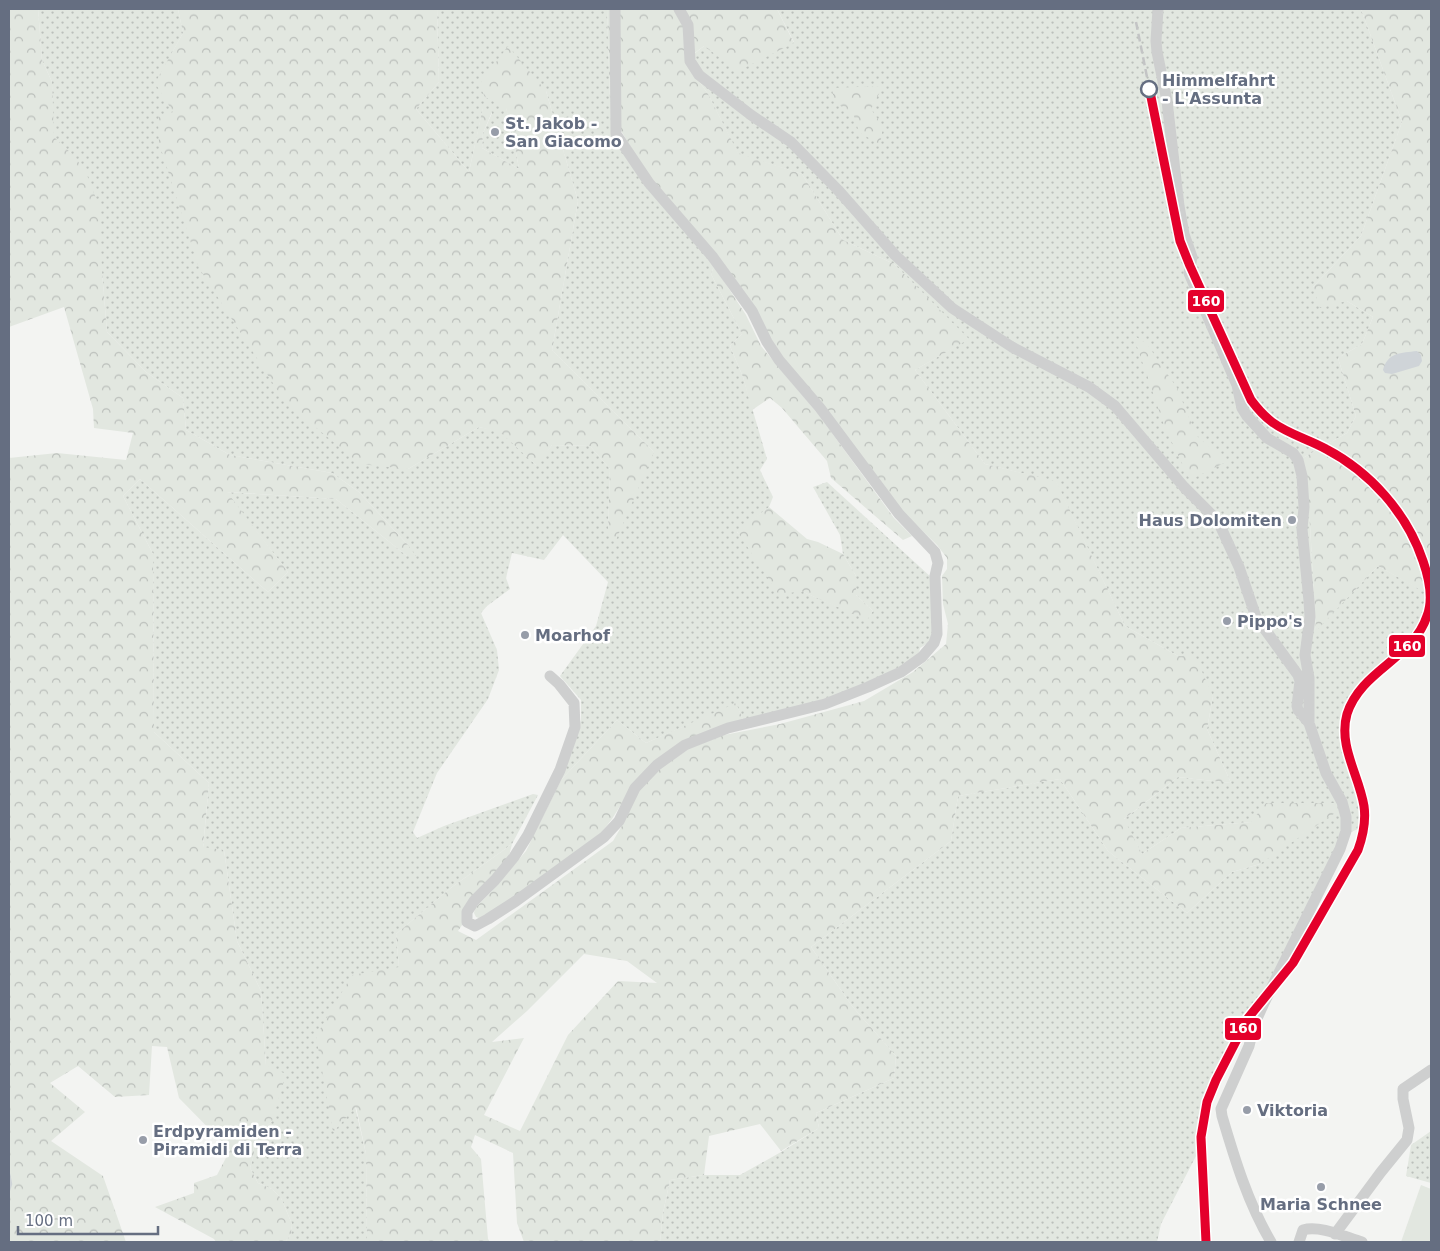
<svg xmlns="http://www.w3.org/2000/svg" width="1440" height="1251" viewBox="0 0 1440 1251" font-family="'DejaVu Sans',sans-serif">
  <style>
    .built { fill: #e3e4e5 }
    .grass { fill: url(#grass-dots) }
    .forest { fill: url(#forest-crowns); fill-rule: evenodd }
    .pitch { fill: #e2e7e0 }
    .water { fill: #cfd4d8 }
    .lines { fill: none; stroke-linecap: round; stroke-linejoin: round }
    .stream { stroke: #cfd4d8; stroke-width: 2.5 }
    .minor { stroke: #cecfcf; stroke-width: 11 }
    .rail { stroke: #c3c4c5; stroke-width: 2.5; stroke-dasharray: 8 4; stroke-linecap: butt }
    .rail-1-casing { stroke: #fff; stroke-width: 12 }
    .rail-1 { stroke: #e4002b; stroke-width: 9 }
    .stop-dot { fill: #fff; stroke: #656e81; stroke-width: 2.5 }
    .poi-dot { fill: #979da9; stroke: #fff; stroke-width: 2 }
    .labels { text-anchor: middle; stroke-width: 5; stroke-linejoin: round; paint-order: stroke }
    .stop-label { font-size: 16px; font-weight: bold; fill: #656e81; stroke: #fff; text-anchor: start }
    .poi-label { font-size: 16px; font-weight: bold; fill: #656e81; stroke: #fff; text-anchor: start }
    .line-badge { stroke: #fff; stroke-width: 2 }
    .badge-label { font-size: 14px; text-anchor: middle; font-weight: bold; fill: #fff }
  </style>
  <defs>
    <pattern id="grass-dots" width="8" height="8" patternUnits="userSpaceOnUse" patternTransform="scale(1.25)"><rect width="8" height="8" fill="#e2e7e0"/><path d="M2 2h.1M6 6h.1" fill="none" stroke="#bbbfbb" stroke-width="1.8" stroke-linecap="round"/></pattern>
    <pattern id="forest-crowns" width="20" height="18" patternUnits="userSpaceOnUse" patternTransform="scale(1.25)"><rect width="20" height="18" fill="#e2e7e0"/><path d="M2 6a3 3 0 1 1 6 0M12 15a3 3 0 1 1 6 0" fill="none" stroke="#bbbfbb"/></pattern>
  </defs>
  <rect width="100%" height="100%" fill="#f3f4f2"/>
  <path class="built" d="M 1431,576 L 1431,614 L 1425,628 L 1410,648 L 1370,682 L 1354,704 L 1348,724 L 1348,743 L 1366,806 L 1366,827 L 1358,829 L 1361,816 L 1341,739 L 1345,709 L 1349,699 L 1356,688 L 1367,676 L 1406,644 L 1414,636 Z
    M 1359,835 L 1364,837 L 1364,843 L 1351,869 L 1287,978 L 1277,990 L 1289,964 L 1353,850 Z
    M 1263,995 L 1244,1035 L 1226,1067 L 1212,1098 L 1205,1127 L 1205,1155 L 1211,1242 L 1202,1242 L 1196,1128 L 1202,1100 L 1215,1070 L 1249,1009 L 1256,1000 Z"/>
  <path class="grass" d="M 38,9 L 178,9 L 183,33 L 172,53 L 408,469 L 479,427 L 500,431 L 536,465 L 552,445 L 590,446 L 610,469 L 608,529 L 654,452 L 552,350 L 578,201 L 546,91 L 486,97 L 506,107 L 513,136 L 519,169 L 482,148 L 483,133 L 492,113 L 483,108 L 469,172 L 416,109 L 439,82 L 437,9 L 607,9 L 611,131 L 714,266 L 711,274 L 742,334 L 730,346 L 743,377 L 767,459 L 760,470 L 773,497 L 769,507 L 737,532 L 801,591 L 867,619 L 873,611 L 856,595 L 856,576 L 843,554 L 840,535 L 813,487 L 827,482 L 932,578 L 934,635 L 928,643 L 920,648 L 919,653 L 910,662 L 848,692 L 744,722 L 736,704 L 646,743 L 617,720 L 561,780 L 581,720 L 581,700 L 560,676 L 596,626 L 608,582 L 563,535 L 544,560 L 512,553 L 506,578 L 510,589 L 487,606 L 481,613 L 497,650 L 499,670 L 488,699 L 437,773 L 413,832 L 417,838 L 444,826 L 533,794 L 538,795 L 512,844 L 452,887 L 396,934 L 399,967 L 333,1132 L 355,1106 L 366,1154 L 367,1242 L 285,1242 L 291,1234 L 292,1224 L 281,1198 L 272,1189 L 258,1183 L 250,1168 L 254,1154 L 253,1138 L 272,1121 L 266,1065 L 261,991 L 237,941 L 224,850 L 203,848 L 209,783 L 154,732 L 153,554 L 123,496 L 140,479 L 268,592 L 288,572 L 226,492 L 336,499 L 407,556 L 408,545 L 359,492 L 332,473 L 230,455 L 186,430 L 183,398 L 146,372 L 107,332 L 102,272 L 71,153 L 53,137 L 52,82 L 42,60 Z
    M 777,9 L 1361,9 L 1402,122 L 1361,236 L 1313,287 L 1347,301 L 1373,317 L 1362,344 L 1338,358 L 1356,416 L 1347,433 L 1301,459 L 1310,525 L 1316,630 L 1378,566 L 1427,593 C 1426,608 1424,623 1414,636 C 1396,660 1364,671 1349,699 C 1325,745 1366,784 1358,829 L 1351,832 L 1263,995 L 1256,1000 L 1249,1009 L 1215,1070 L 1202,1100 L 1196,1128 L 1197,1154 L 1161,1224 L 1157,1242 L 660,1242 L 663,1213 L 670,1180 L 704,1175 L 740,1175 L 781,1152 L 819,1128 L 816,1113 L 894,1078 L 896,1056 L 852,1006 L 811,947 L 951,841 L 958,796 L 1060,779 L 1108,851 L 1187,913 L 1232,872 L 1260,864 L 1251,822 L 1181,828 L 1142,854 L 1123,820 L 1178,777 L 1231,783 L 1207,729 L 1213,696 L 1178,656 L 1125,626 L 1056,482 L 985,464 L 915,370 L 968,339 L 894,264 L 843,240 L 802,174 L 738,154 L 708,94 L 685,61 L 704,46 L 794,42 Z
    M 1431,1131 L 1431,1183 L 1406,1176 L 1411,1145 Z"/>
  <path class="forest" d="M 9,9 L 38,9 L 42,60 L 52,82 L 54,137 L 71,153 L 85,170 L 99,206 L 102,272 L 107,332 L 146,372 L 183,398 L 186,430 L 230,455 L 332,473 L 359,492 L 408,545 L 416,556 L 407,556 L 336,499 L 227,492 L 288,572 L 268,592 L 140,479 L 123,496 L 153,554 L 154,732 L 209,783 L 203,847 L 224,850 L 237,941 L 261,991 L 266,1065 L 286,1074 L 272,1121 L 253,1138 L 254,1154 L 250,1168 L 258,1183 L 272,1189 L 281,1198 L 292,1224 L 291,1234 L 285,1242 L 216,1242 L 214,1239 L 155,1207 L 194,1193 L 194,1183 L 217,1175 L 230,1150 L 179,1098 L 167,1047 L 152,1046 L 149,1095 L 115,1097 L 78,1066 L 50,1083 L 85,1112 L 51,1141 L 103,1176 L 126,1242 L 9,1242 L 9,458 L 57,453 L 126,460 L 133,433 L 94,428 L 93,409 L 64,307 L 9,327 Z
    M 178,9 L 437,9 L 439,82 L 416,109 L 469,172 L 483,107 L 492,112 L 483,133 L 482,148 L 519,169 L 513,136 L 506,108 L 485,97 L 479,85 L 508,46 L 546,91 L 578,201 L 552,350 L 654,452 L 616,540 L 608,529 L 610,469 L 590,446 L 552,445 L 537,466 L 500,432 L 479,427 L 408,469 L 360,464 L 285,402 L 199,268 L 159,143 L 158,117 L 173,112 L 155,83 L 183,33 Z
    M 607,9 L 676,9 L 684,27 L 685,61 L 708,94 L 738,153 L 802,174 L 843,240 L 894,264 L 969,339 L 915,370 L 985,464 L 1056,481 L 1125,626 L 1178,656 L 1195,656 L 1213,696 L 1207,729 L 1231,783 L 1178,777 L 1124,819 L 1142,854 L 1181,828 L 1251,822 L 1266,803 L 1337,803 L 1338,811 L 1260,864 L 1232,872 L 1187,913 L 1108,851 L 1060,779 L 958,796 L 951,841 L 811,947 L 852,1006 L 896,1056 L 894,1078 L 816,1113 L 819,1128 L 781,1151 L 760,1124 L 709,1136 L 704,1175 L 670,1180 L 663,1213 L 660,1242 L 524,1242 L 517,1223 L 513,1153 L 475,1135 L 471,1147 L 481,1159 L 488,1239 L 490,1242 L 367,1242 L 366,1154 L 356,1107 L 333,1132 L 316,1036 L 352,975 L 399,967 L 396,934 L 452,887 L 512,844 L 509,856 L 458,931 L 476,940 L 613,841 L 624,822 L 638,791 L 659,767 L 690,748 L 724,735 L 780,724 L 864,701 L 913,672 L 946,644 L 948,624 L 943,604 L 942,576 L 947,569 L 947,558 L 937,545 L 901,510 L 770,340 L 650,179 L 620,129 L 611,131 ZM 584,954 L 627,961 L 657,983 L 618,981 L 568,1035 L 520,1131 L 484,1115 L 524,1038 L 492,1042 L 527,1011 Z
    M 683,9 L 777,9 L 794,43 L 738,71 L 704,46 L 692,55 Z
    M 1361,9 L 1431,9 L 1431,596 L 1378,566 L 1316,631 L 1310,525 L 1301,459 L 1347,433 L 1356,416 L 1338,358 L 1362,344 L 1373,317 L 1347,301 L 1320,308 L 1313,287 L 1361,236 L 1402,122 Z
    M 883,86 L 871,109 L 883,127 L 880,145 L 859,132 L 854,116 L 834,101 L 832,88 Z
    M 714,266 L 746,315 L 761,346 L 818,414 L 894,518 L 912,536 L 903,540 L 831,478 L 827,461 L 782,408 L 770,398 L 752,410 L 743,377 L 730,346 L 742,334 L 711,274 Z
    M 1133,335 L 1147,344 L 1177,388 L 1196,435 L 1226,462 L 1190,480 L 1165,428 Z
    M 769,507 L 807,539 L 818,542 L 843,554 L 856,576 L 856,595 L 873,611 L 867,620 L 801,591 L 779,595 L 737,531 Z
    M 736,703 L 744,722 L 726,724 L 632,787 L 612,819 L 601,833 L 516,898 L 481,919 L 476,917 L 474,913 L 475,908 L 491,892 L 526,851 L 561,780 L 617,720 L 646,743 Z"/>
  <path class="pitch" d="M 1421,1185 L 1431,1189 L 1431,1242 L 1401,1242 Z"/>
  <path class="water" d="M 1417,351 L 1421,355 L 1422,361 L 1419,366 L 1392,374 L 1385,373 L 1383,370 C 1388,352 1401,353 1417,351 Z"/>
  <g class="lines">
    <path class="stream" d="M 9,1174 L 11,1184 L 9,1190"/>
    <path class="minor" d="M 679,9 L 688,25 L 690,61 L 699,75 L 751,115 L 791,142 L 838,190 L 895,255 L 952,308 L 1012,347 L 1089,387 L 1115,406 L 1184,487 L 1218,521 L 1239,567 L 1256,617 L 1298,675 L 1300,681 L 1297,706 L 1298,710 L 1309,723 L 1326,773 L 1342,802 L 1346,817 L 1346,831 L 1340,849 L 1264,1003 L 1254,1025 L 1249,1046 L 1221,1109 L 1222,1116 C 1235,1160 1248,1203 1271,1242
      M 1158,9 L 1156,41 L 1157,52 L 1167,101 L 1179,206 L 1184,234 L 1192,257 L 1189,273 L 1237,385 L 1242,408 L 1247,416 L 1267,438 L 1293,453 L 1298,460 L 1302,476 L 1304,507 L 1302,529 L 1309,601 L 1310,617 L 1305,655 L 1309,678 L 1309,723
      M 550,676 L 559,684 L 574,703 L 575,727 L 560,770 L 528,835 L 514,857 L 495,880 L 474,901 L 467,912 L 467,922 L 475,926 L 488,919 L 516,901 L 604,837 L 619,821 L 635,788 L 657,765 L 685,745 L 728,728 L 825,704 L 868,687 L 901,672 L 922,657 L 934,643 L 937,634 L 935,576 L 938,563 L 935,552 L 899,514 L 820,408 L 779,360 L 767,342 L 752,311 L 712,256 L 649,183 L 616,134 L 615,9
      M 1335,1234 L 1381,1172 L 1407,1140 L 1409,1128 L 1403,1099 L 1403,1089 L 1431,1070
      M 1299,1242 L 1303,1230 C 1320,1225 1345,1237 1362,1242"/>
    <path class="rail" d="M 1136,22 L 1149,87"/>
    <defs>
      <path id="rail-1" d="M 1149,87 L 1180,241 L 1190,266 L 1251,400 C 1257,408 1264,416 1272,422 C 1288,434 1308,439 1326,449 C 1370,472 1407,513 1423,561 C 1429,578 1434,598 1427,616 C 1413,659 1361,670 1347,714 C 1338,746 1359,775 1364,806 C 1366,820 1363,836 1358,850 L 1293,963 L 1248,1018 L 1216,1080 L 1207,1102 L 1201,1137 L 1206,1242"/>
    </defs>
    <use href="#rail-1" class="rail-1-casing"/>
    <use href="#rail-1" class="rail-1"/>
  </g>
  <circle class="stop-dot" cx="1149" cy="89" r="8"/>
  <g class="poi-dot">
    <circle cx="495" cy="132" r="5"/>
    <circle cx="1292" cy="520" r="5"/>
    <circle cx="1227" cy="621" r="5"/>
    <circle cx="525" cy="635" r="5"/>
    <circle cx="1247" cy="1110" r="5"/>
    <circle cx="143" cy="1140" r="5"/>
    <circle cx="1321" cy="1187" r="5"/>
  </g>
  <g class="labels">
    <g class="stop-label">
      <text x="1162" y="86">Himmelfahrt<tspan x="1162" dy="18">- L'Assunta</tspan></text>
    </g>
    <g class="poi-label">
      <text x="505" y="129">St. Jakob -<tspan x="505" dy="18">San Giacomo</tspan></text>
      <text x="1282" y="526" text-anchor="end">Haus Dolomiten</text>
      <text x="1237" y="627">Pippo's</text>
      <text x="535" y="641">Moarhof</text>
      <text x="1257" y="1116">Viktoria</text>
      <text x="153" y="1137">Erdpyramiden -<tspan x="153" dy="18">Piramidi di Terra</tspan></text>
      <text x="1321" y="1210" text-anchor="middle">Maria Schnee</text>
    </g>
  </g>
  <g class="line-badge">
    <rect x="1187" y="289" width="38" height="24" rx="5" fill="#e4002b"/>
    <rect x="1388" y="634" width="38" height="24" rx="5" fill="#e4002b"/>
    <rect x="1224" y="1017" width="38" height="24" rx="5" fill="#e4002b"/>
  </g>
  <g class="badge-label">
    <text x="1206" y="306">160</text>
    <text x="1407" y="651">160</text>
    <text x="1243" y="1033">160</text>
  </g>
  <rect width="1440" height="1251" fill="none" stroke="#656e81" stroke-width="20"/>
  <path d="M18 1226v8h140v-8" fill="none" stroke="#656e81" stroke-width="2.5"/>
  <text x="25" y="1226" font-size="15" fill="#656e81" stroke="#ffffff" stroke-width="4" paint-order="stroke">100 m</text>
</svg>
